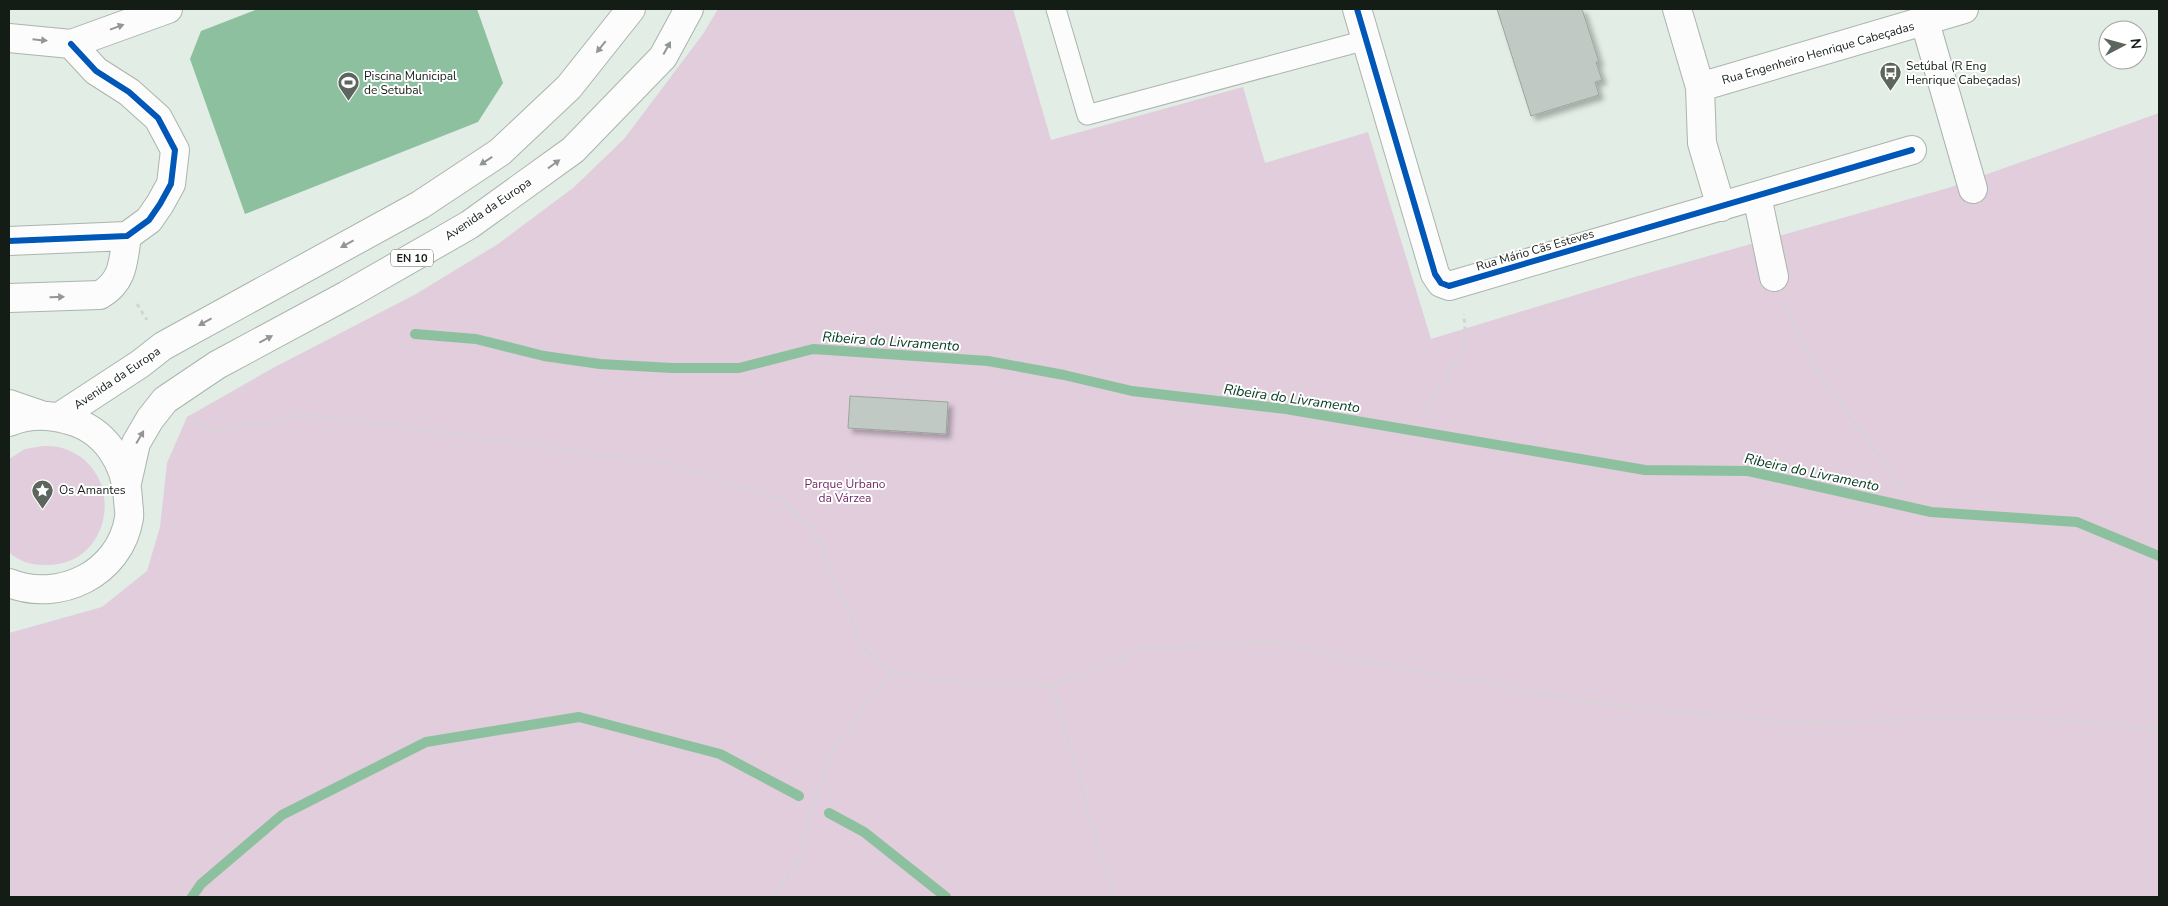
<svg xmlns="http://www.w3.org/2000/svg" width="2168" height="906" viewBox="0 0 2168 906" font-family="'Nunito Sans',sans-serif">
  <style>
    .green { fill: #e1cddc }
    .water { fill: #8dc09e }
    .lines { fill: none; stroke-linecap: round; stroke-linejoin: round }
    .stream { stroke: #8dc09e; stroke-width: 10 }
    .building { fill: #c0c9c3; stroke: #9ca49e; filter: url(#shadow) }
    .service-casing { stroke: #abb4ad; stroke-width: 21 }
    .minor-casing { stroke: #abb4ad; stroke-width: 30 }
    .secondary-casing { stroke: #abb4ad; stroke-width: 30 }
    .primary-casing { stroke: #abb4ad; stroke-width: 30 }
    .path { stroke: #d2d5d3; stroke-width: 3; stroke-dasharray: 4 4; stroke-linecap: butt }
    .service { stroke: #fbfcfb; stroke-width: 19 }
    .minor { stroke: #fbfcfb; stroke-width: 28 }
    .secondary { stroke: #fbfcfb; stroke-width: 28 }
    .primary { stroke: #fbfcfb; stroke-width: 28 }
    .cycleway-casing { stroke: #fff; stroke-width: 9 }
    .cycleway { stroke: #0057b8; stroke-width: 6 }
    .oneway { fill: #939794 }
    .labels { text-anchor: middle; stroke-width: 4; stroke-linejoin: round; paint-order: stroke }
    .shield { fill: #fff; stroke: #5a605c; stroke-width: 1 }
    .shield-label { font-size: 11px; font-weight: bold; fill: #141c16 }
    .street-label { font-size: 12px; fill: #141c16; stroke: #fff }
    .poi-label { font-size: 12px; fill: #141c16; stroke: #fff; text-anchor: start }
    .park-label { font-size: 12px; fill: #702a64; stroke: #fff }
    .water-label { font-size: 14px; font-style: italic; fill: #033a1e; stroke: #fff }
  </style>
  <defs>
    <filter id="shadow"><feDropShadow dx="4.5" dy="4.5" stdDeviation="2.5" flood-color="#0004"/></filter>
  </defs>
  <rect width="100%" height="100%" fill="#e2ede5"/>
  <path class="green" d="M 718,9 L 1013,9 L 1051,140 L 1243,87 L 1265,163 L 1368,132 L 1431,339 L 1638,276 L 1948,188 L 2159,113 L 2159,897 L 9,897 L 9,633 L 102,607 L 147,571 L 160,527 L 167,463 L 187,417 L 273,368 L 416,294 L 498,244 L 573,188 L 624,139 L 703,34 Z
    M 43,446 C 49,446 56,446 62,448 C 128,468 114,568 44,565 C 31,565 18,561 9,552 L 9,459 L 25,449 Z"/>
  <path class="water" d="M 258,9 L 477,9 L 503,83 L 478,122 L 245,214 L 190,59 L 201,31 Z"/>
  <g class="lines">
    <path class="stream" d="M 415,334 L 476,339 L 544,356 L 600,364 L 672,368 L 739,368 L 813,349 L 988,361 L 1064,375 L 1132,391 L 1286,409 L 1645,470 L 1748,471 L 1931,512 L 2077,522 L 2159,556
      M 829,813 L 864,832 L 946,897
      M 192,897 L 201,884 L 282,815 L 426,742 L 579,717 L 720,754 L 799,796"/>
  </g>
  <path class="building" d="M 1497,9 L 1582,9 L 1599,62 L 1596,62 L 1602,80 L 1595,82 L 1599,95 L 1531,116 Z
    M 850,396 L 948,402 L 946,434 L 848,428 Z"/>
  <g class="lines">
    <defs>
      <path id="service" d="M 1056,9 L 1087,115 L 1366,40"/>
      <path id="minor" d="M 1357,9 L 1435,274 L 1441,283 L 1449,286 L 1912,150
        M 1677,9 L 1700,87 L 1702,143 L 1721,207
        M 1925,22 L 1973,189
        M 9,38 L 71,44 L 168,9
        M 1700,87 L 1964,9
        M 1757,196 L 1774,277
        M 9,241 L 127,236 L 149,220 L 160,204 L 171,184 L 175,150 L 158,118 L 129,92 L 96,71 L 71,44
        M 9,298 L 100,295 C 124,281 123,261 127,236"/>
      <path id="secondary" d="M 9,404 L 41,415"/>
      <path id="primary" d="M 59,417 L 140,364 L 163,346 L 420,205 L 500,152 L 569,87 L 631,9
        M 9,422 C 29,414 48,414 68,420 C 105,429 126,463 128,499 C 128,505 130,512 129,518 C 120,574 59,603 9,583
        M 127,483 L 136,443 L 150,419 L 165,400 L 217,365 L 347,295 L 469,225 L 573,150 L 663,57 L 689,9"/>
    </defs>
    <use href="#service" class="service-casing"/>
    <use href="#minor" class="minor-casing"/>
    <use href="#secondary" class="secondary-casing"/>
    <use href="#primary" class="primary-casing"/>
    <path class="path" d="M 137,304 L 147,320
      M 1785,304 L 1806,354 L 1905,493
      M 1426,408 L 1461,353 L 1465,329 L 1464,314
      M 192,419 L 219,432 L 304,415 L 339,418 L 674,465 L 781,499 L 812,529 L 829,563 L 861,647 L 892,672 L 973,684 L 1053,685 L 1143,649 L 1269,641 L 1348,658 L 1453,676 L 1584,702 L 1720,716 L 1793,722 L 1981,718 L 2069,720 L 2159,730
      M 1053,685 L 1091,822 L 1114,897
      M 773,897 L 800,859 L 821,777 L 833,750 L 892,672"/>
    <use href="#service" class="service"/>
    <use href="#minor" class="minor"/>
    <use href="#secondary" class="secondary"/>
    <use href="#primary" class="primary"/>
    <defs>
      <path id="cycleway" d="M 1357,9 L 1435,274 L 1441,283 L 1449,286 L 1912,150
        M 9,241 L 127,236 L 149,220 L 160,204 L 171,184 L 175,150 L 158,118 L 129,92 L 96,71 L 71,44"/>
    </defs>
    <use href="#cycleway" class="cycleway-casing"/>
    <use href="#cycleway" class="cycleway"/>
  </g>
  <defs><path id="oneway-solid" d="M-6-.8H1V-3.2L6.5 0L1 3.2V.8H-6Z" transform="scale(1.25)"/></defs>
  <g class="oneway">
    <use href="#oneway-solid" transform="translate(117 27) rotate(-20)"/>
    <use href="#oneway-solid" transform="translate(40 40) rotate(6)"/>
    <use href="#oneway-solid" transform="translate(601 47) rotate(129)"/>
    <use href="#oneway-solid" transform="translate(667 48) rotate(-61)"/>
    <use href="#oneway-solid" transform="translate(486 161) rotate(147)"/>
    <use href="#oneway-solid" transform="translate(554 164) rotate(-36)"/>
    <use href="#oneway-solid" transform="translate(347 244) rotate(151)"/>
    <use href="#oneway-solid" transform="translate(57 297) rotate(-2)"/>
    <use href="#oneway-solid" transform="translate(205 322) rotate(151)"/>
    <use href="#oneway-solid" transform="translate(266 339) rotate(-28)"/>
    <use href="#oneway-solid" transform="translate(140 437) rotate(-60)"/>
  </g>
  <defs>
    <symbol id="bus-pin" viewBox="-11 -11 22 30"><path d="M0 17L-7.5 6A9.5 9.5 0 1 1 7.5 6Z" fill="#5c655e" stroke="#fff"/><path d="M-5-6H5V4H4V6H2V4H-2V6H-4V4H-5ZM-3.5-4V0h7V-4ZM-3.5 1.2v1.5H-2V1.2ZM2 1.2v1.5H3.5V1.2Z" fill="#fff"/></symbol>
    <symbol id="stadium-pin" viewBox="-11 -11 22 30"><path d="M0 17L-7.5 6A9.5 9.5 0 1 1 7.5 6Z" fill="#5c655e" stroke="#fff"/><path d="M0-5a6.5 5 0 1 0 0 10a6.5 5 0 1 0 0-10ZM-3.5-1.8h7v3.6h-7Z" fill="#fff"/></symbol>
    <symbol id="sight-pin" viewBox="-11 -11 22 30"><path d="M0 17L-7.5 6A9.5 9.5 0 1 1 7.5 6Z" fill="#5c655e" stroke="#fff"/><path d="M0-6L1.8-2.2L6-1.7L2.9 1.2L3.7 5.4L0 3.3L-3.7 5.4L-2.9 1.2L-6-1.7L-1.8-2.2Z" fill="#fff"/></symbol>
  </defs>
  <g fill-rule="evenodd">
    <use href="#bus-pin" x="1878" y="60" width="25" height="34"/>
    <use href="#stadium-pin" x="336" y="70" width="25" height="34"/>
    <use href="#sight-pin" x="30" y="478" width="25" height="34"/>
  </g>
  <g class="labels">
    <rect class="shield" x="391" y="249.5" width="42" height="17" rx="4"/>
    <g class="shield-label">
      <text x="412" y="262">EN 10</text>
    </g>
    <g class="street-label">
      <text transform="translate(1818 53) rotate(-16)" y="4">Rua Engenheiro Henrique Cabeçadas</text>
      <text transform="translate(488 209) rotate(-34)" y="4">Avenida da Europa</text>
      <text transform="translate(1535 250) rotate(-16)" y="4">Rua Mário Cãs Esteves</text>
      <text transform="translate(117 378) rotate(-34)" y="4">Avenida da Europa</text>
    </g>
    <g class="poi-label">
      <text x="1906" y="70">Setúbal (R Eng<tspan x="1906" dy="14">Henrique Cabeçadas)</tspan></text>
      <text x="364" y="80">Piscina Municipal<tspan x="364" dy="14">de Setubal</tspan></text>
      <text x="59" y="494">Os Amantes</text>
    </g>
    <g class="park-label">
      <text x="845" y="488">Parque Urbano<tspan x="845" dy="14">da Várzea</tspan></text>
    </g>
    <g class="water-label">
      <text transform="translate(891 341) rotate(4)" y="5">Ribeira do Livramento</text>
      <text transform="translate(1292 398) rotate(8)" y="5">Ribeira do Livramento</text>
      <text transform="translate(1812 472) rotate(12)" y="5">Ribeira do Livramento</text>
    </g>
  </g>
  <rect width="2168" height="906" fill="none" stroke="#141c16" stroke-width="20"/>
  <g transform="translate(2123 45) rotate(84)"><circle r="24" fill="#ffffff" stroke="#a1a4a2"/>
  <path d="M0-4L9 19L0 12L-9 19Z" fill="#5c655e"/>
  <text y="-8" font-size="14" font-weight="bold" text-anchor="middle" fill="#141c16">N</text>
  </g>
</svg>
